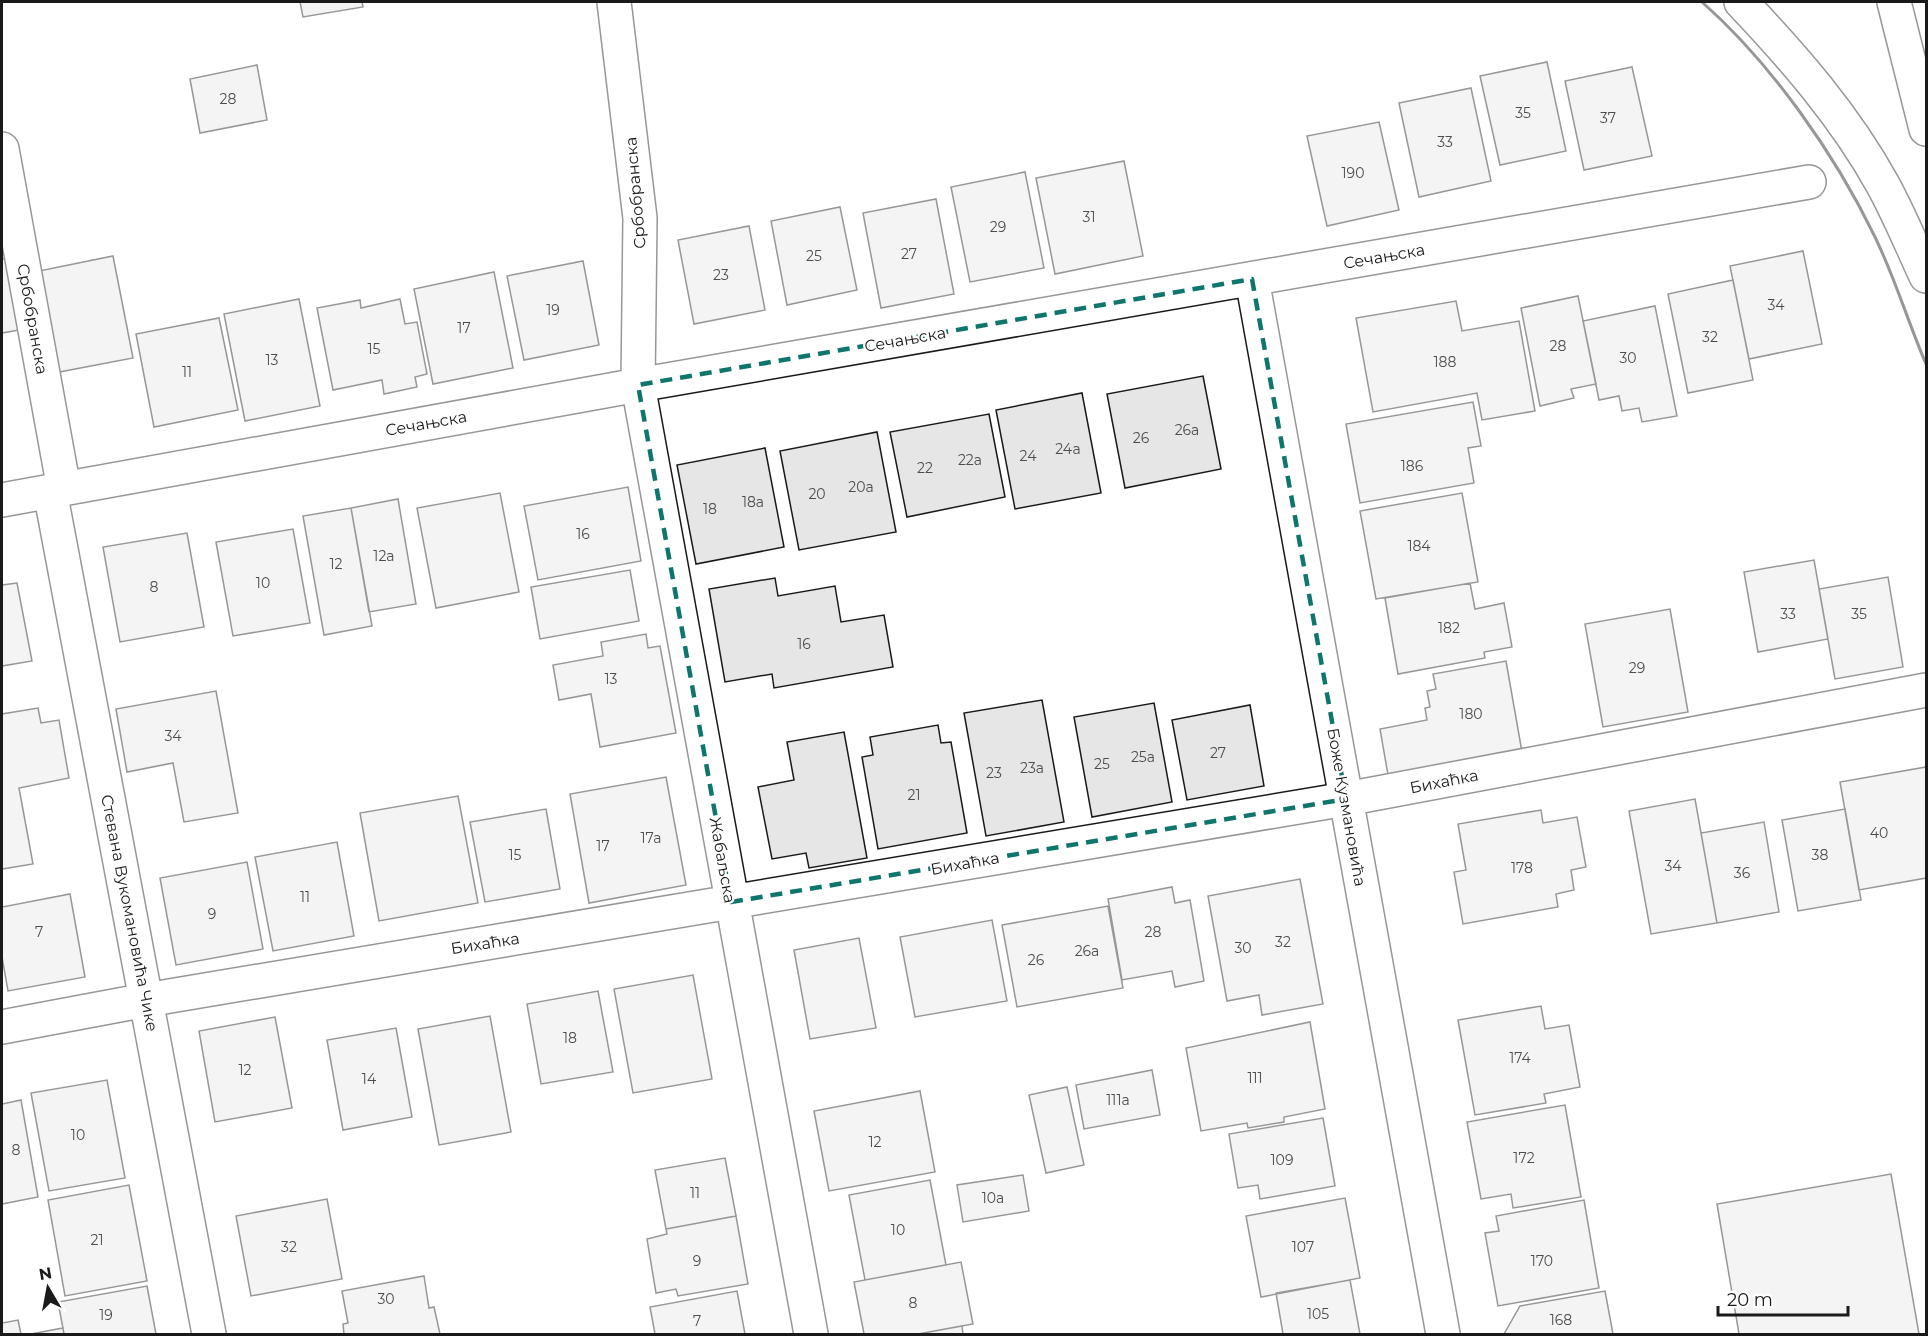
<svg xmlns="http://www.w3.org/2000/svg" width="1928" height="1336" viewBox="0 0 1928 1336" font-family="Montserrat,sans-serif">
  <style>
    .building { fill: #e6e6e6; stroke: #1a1a1a; stroke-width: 1.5 }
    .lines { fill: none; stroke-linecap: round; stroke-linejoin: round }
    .minor-casing { stroke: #1a1a1a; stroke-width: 36 }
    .major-casing { stroke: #1a1a1a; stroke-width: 36 }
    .minor { stroke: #fff; stroke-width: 33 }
    .major { stroke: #fff; stroke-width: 33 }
    .wall { stroke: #1a1a1a; stroke-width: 3 }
    .marked { fill: none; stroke: #0f766e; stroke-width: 4.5; stroke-dasharray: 12 8; stroke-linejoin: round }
    .labels { text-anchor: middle; stroke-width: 4.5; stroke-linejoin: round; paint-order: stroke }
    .number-label { font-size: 14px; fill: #4d4d4d }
    .street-label { font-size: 16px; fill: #1a1a1a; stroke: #fff }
  </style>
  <rect width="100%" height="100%" fill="#fff"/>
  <path class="building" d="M 300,2 L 362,2 L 363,7 L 303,17 Z
    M 1547,62 L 1566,151 L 1500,165 L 1480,76 Z
    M 257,65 L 267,120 L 200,133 L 190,79 Z
    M 1632,67 L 1652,156 L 1584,170 L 1565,81 Z
    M 1471,88 L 1491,181 L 1419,197 L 1399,103 Z
    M 1379,122 L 1399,210 L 1327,226 L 1307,136 Z
    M 1124,161 L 1143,256 L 1055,274 L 1036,178 Z
    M 1025,172 L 1044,268 L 970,282 L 951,187 Z
    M 936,199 L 954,294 L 881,308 L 863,213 Z
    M 840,207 L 857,290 L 787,305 L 771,221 Z
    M 749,226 L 765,310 L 694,324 L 678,240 Z
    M 1803,251 L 1822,344 L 1749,359 L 1730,266 Z
    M 113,256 L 133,358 L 54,373 L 34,272 Z
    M 12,257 L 25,329 L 2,333 L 2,259 Z
    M 583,261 L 599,345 L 524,360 L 507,276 Z
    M 494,272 L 513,368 L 433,384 L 414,289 Z
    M 1733,280 L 1753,380 L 1688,393 L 1668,294 Z
    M 1578,296 L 1596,384 L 1571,389 L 1574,398 L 1540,406 L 1521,308 Z
    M 299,299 L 320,406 L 245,421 L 224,314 Z
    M 400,299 L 405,324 L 417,322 L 427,374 L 415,377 L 417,387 L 384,394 L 382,380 L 333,390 L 317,308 L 360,300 L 361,308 Z
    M 1456,301 L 1462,331 L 1519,321 L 1535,411 L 1482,420 L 1477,393 L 1373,412 L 1356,318 Z
    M 1655,306 L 1677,416 L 1642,422 L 1639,408 L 1622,411 L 1619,396 L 1599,400 L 1583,321 Z
    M 219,318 L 238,410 L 154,427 L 136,334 Z
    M 1203,376 L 1221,469 L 1125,488 L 1107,394 Z
    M 1082,393 L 1101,493 L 1015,509 L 996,410 Z
    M 1473,402 L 1481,446 L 1468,448 L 1474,483 L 1360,503 L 1346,424 Z
    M 989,414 L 1005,497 L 907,517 L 890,432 Z
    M 877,432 L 896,532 L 799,550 L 780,451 Z
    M 765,448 L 784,547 L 696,564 L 677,465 Z
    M 628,487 L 641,561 L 538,580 L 524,506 Z
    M 500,493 L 519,592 L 436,608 L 417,508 Z
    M 1462,493 L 1478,582 L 1376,599 L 1360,511 Z
    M 398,499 L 416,604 L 369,612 L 351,508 Z
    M 351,508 L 372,626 L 324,635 L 303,516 Z
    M 293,529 L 310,623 L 233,636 L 216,542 Z
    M 187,533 L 204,627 L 120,642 L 103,547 Z
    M 1814,560 L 1828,639 L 1758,652 L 1744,572 Z
    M 630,570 L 639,621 L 540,639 L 531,587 Z
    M 1888,577 L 1903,667 L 1835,679 L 1819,589 Z
    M 775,578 L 778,596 L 835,586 L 841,622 L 884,615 L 893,667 L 774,688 L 772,674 L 725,682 L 709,589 Z
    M 17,583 L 32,661 L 2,666 L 2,585 Z
    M 1470,583 L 1475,609 L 1504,603 L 1512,647 L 1484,652 L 1485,658 L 1398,674 L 1385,598 Z
    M 1670,609 L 1688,712 L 1603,727 L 1585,624 Z
    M 646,634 L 648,648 L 660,646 L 676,733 L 600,747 L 591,694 L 559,700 L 553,665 L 603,656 L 601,642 Z
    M 1506,661 L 1522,752 L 1388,775 L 1380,729 L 1427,720 L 1425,708 L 1430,707 L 1427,691 L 1436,689 L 1433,674 Z
    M 216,691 L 238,813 L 184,822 L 173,763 L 127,772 L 116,709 Z
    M 1042,700 L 1064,822 L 986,836 L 964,713 Z
    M 1154,703 L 1172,802 L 1092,817 L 1074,717 Z
    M 1250,705 L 1264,786 L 1187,800 L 1172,720 Z
    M 38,708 L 41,723 L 59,720 L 69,778 L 19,788 L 33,864 L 2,869 L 2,714 Z
    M 938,725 L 941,743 L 951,742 L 967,833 L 878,849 L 862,757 L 873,755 L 870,737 Z
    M 844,732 L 867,858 L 809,868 L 806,853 L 772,859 L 758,787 L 794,780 L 787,742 Z
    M 1926,767 L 1926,878 L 1859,890 L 1840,782 Z
    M 666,777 L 686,885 L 589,903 L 570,794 Z
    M 458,796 L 478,903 L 379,921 L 360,813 Z
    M 1695,799 L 1717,923 L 1651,934 L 1629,811 Z
    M 546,809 L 560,889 L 485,902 L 470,822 Z
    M 1845,809 L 1861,900 L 1798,911 L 1782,820 Z
    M 1541,810 L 1543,823 L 1577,817 L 1586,867 L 1571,870 L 1574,890 L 1556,894 L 1558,907 L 1463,924 L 1454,872 L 1466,870 L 1458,824 Z
    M 1764,822 L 1779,912 L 1717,923 L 1701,833 Z
    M 337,842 L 354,936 L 273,951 L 255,857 Z
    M 247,862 L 263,949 L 176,965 L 160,878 Z
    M 1300,879 L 1323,1004 L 1262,1015 L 1259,995 L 1227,1001 L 1208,896 Z
    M 1172,887 L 1175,903 L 1190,900 L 1204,981 L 1175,987 L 1172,971 L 1122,980 L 1108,899 Z
    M 70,894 L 85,977 L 8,991 L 2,957 L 2,907 Z
    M 1108,906 L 1123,988 L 1017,1007 L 1002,925 Z
    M 992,920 L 1007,1001 L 915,1017 L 900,937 Z
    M 859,938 L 876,1028 L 810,1039 L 794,950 Z
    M 693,975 L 712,1079 L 633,1093 L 614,989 Z
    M 598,991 L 613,1072 L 541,1084 L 527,1004 Z
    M 1541,1006 L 1545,1029 L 1569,1025 L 1580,1087 L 1544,1094 L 1546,1103 L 1475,1115 L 1458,1020 Z
    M 490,1016 L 511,1132 L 439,1145 L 418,1029 Z
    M 275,1017 L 292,1108 L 215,1122 L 199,1031 Z
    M 1310,1022 L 1325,1109 L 1284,1117 L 1284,1122 L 1248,1128 L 1247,1123 L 1201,1131 L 1186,1048 Z
    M 396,1028 L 412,1117 L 343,1130 L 327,1040 Z
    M 1152,1070 L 1160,1115 L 1084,1129 L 1076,1085 Z
    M 107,1080 L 125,1178 L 49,1191 L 31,1093 Z
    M 1067,1087 L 1084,1165 L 1046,1173 L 1029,1095 Z
    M 920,1091 L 935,1172 L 829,1191 L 814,1111 Z
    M 21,1100 L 38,1197 L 2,1204 L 2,1104 Z
    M 1565,1105 L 1581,1197 L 1513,1208 L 1511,1194 L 1481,1199 L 1467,1122 Z
    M 1323,1118 L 1335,1186 L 1260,1199 L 1258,1185 L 1238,1188 L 1229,1134 Z
    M 725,1158 L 736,1216 L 666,1229 L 655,1170 Z
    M 1891,1174 L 1919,1334 L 1739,1334 L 1717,1204 Z
    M 1023,1175 L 1029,1211 L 963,1222 L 957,1185 Z
    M 930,1180 L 946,1265 L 865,1280 L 849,1195 Z
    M 129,1185 L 147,1281 L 65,1296 L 48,1200 Z
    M 1345,1198 L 1360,1278 L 1261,1297 L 1246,1216 Z
    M 327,1199 L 342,1279 L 251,1296 L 236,1216 Z
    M 1584,1200 L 1599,1288 L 1498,1306 L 1485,1233 L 1499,1231 L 1496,1216 Z
    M 736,1216 L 748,1284 L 678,1296 L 676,1289 L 656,1293 L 647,1239 L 667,1234 L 666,1229 Z
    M 961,1262 L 973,1324 L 918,1334 L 864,1334 L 854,1282 Z
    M 424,1276 L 429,1308 L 434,1307 L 440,1334 L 344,1334 L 343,1324 L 348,1323 L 342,1291 Z
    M 1350,1280 L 1360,1334 L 1283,1334 L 1276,1293 Z
    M 147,1286 L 156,1334 L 64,1334 L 58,1302 Z
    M 737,1291 L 745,1334 L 655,1334 L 650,1307 Z
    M 1605,1291 L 1613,1334 L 1504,1334 L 1520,1306 Z
    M 18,1320 L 21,1334 L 2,1334 L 2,1323 Z
    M 962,1326 L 963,1334 L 918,1334 Z
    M 63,1328 L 64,1334 L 31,1334 Z"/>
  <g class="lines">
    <defs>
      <path id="minor" d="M 614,2 L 640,218 L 638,385 L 811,1334
        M 2,149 L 64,489
        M 1252,279 L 1443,1334
        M 50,491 L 209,1334
        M 2,500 L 638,385 L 1809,182
        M 2,1027 L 146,1000 L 1346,799 L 1926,690"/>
      <path id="major" d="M 1741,2 C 1794,58 1845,116 1883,185 C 1899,214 1912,246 1926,276
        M 1894,2 L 1926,129"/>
    </defs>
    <use href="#minor" class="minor-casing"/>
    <use href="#major" class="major-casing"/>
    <use href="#minor" class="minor"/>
    <use href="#major" class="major"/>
    <path class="wall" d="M 1702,2 C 1771,63 1835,154 1875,237 C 1895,278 1908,322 1926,364"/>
  </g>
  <path d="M0 0H1928V1336H0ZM 1252,279 L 1346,799 L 731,902 L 638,385 Z" fill="#fff" fill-opacity=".55" fill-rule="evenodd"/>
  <path class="marked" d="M 1252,279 L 1346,799 L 731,902 L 638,385 Z"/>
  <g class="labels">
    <g class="number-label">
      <text x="228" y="104">28</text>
      <text x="1523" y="118">35</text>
      <text x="1608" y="123">37</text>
      <text x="1445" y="147">33</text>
      <text x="1353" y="178">190</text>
      <text x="1089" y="222">31</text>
      <text x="998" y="232">29</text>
      <text x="909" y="259">27</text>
      <text x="814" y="261">25</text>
      <text x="721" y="280">23</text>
      <text x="1776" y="310">34</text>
      <text x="553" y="315">19</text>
      <text x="464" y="333">17</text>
      <text x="1710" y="342">32</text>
      <text x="1558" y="351">28</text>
      <text x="374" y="354">15</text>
      <text x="1628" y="363">30</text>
      <text x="272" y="365">13</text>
      <text x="1445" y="367">188</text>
      <text x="187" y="377">11</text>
      <text x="1187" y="435">26a</text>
      <text x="1141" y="443">26</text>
      <text x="1068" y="454">24a</text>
      <text x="1028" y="461">24</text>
      <text x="970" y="465">22a</text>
      <text x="1412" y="471">186</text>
      <text x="925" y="473">22</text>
      <text x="861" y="492">20a</text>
      <text x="817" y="499">20</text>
      <text x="753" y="507">18a</text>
      <text x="710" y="514">18</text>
      <text x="583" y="539">16</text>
      <text x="1419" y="551">184</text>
      <text x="384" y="561">12a</text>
      <text x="336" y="569">12</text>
      <text x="263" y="588">10</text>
      <text x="154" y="592">8</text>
      <text x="1788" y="619">33</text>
      <text x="1859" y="619">35</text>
      <text x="1449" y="633">182</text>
      <text x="804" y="649">16</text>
      <text x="1637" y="673">29</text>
      <text x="611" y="684">13</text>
      <text x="1471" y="719">180</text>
      <text x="173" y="741">34</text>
      <text x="1218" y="758">27</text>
      <text x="1143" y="762">25a</text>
      <text x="1102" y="769">25</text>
      <text x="1032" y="773">23a</text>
      <text x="994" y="778">23</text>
      <text x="914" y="800">21</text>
      <text x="1879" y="838">40</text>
      <text x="651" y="843">17a</text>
      <text x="603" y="851">17</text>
      <text x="515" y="860">15</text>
      <text x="1820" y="860">38</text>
      <text x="1673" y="871">34</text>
      <text x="1522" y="873">178</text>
      <text x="1742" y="878">36</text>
      <text x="305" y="902">11</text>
      <text x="212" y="919">9</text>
      <text x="39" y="937">7</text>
      <text x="1153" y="937">28</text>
      <text x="1283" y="947">32</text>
      <text x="1243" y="953">30</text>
      <text x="1087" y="956">26a</text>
      <text x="1036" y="965">26</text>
      <text x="570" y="1043">18</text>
      <text x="1520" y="1063">174</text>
      <text x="245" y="1075">12</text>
      <text x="1255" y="1083">111</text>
      <text x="369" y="1084">14</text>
      <text x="1118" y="1105">111a</text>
      <text x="78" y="1140">10</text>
      <text x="875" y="1147">12</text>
      <text x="16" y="1155">8</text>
      <text x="1524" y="1163">172</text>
      <text x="1282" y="1165">109</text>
      <text x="695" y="1198">11</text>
      <text x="993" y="1203">10a</text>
      <text x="898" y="1235">10</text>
      <text x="97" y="1245">21</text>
      <text x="289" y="1252">32</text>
      <text x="1303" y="1252">107</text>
      <text x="697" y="1266">9</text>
      <text x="1542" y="1266">170</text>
      <text x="386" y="1304">30</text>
      <text x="913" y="1308">8</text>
      <text x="1318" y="1319">105</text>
      <text x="106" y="1320">19</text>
      <text x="1561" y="1325">168</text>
      <text x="697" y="1326">7</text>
    </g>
    <g class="street-label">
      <text transform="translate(635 193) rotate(-95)" y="6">Србобранска</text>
      <text transform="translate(1384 256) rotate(-10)" y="6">Сечањска</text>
      <text transform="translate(33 319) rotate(80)" y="6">Србобранска</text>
      <text transform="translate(905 339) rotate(-10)" y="6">Сечањска</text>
      <text transform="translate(426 423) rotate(-10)" y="6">Сечањска</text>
      <text transform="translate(1444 781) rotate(-11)" y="6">Бихаћка</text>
      <text transform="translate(1347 807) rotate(80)" y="6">Боже Кузмановића</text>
      <text transform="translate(723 860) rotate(80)" y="6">Жабаљска</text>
      <text transform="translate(965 863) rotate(-10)" y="6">Бихаћка</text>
      <text transform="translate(130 913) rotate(79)" y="6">Стевана Вукомановића Чике</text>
      <text transform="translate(485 943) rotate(-9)" y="6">Бихаћка</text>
    </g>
  </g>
  <rect width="1928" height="1336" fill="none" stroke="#1a1a1a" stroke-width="6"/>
  <g transform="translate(48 1288) rotate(350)" stroke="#ffffff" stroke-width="4.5" paint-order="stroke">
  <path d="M0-4.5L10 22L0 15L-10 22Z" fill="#1a1a1a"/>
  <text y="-9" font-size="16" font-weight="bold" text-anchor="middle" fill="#1a1a1a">N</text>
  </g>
  <path d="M1718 1306v9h130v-9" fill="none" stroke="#1a1a1a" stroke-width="3"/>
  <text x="1727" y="1306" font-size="18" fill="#1a1a1a" stroke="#ffffff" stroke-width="4.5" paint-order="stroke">20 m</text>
</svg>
